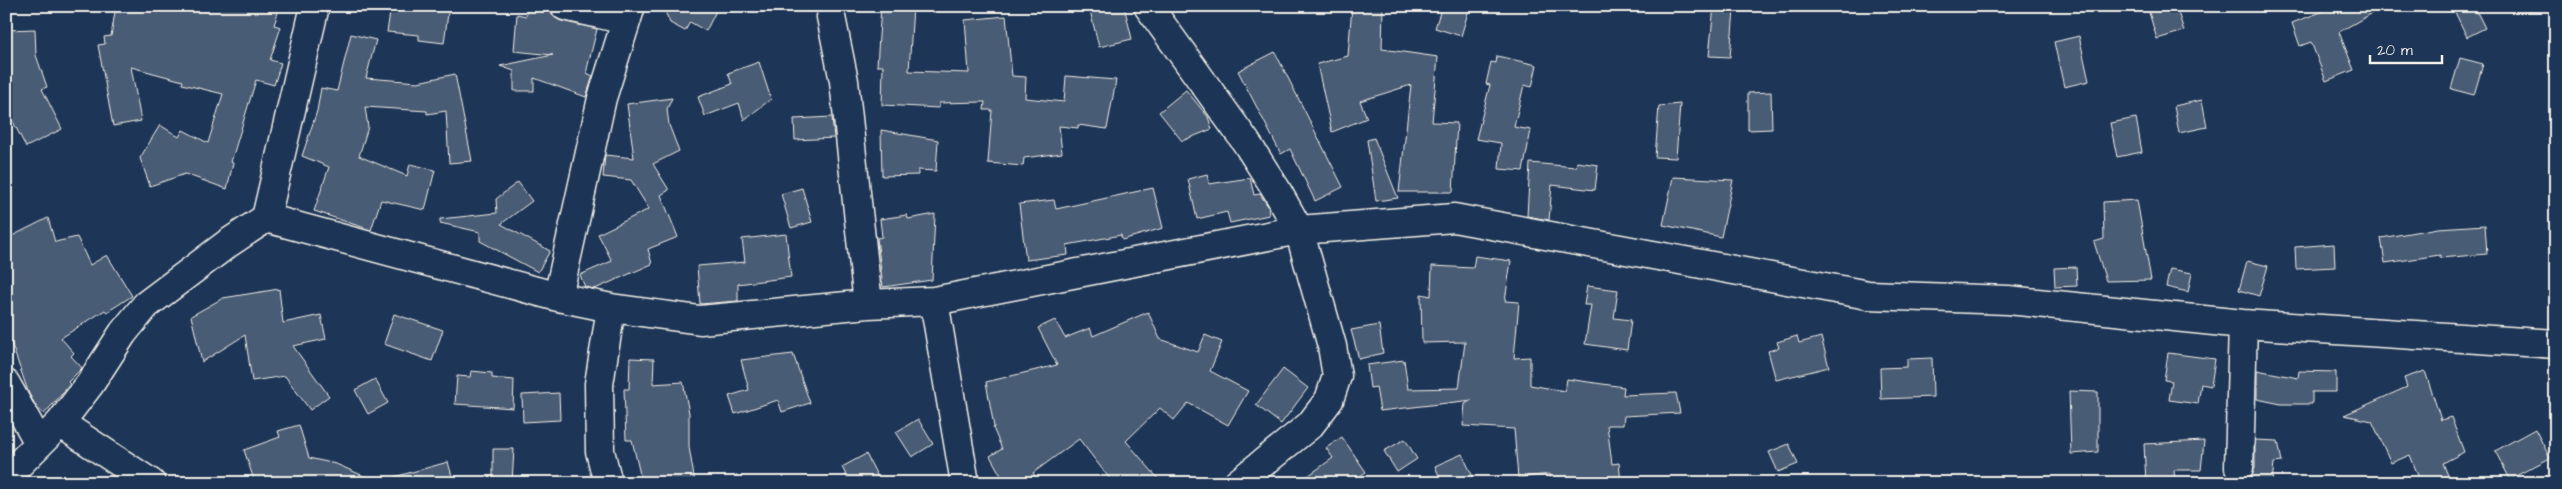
<svg xmlns="http://www.w3.org/2000/svg" width="2562" height="489" viewBox="0 0 2562 489" font-family="'Architects Daughter',sans-serif">
  <style>
    .building { fill: #485b74; stroke: #f4f1e8 }
    .lines { fill: none; stroke-linecap: round; stroke-linejoin: round }
    .minor-casing { stroke: #f4f1e8; stroke-width: 31 }
    .minor { stroke: #1d3557; stroke-width: 28 }
  </style>
  <rect width="100%" height="100%" fill="#1d3557"/>
  <filter id="ink" filterUnits="userSpaceOnUse"><feTurbulence type="fractalNoise" baseFrequency=".02" numOctaves="2"/><feDisplacementMap in="SourceGraphic" scale="10" xChannelSelector="R" yChannelSelector="G"/><feConvolveMatrix kernelMatrix="1 2 1 2 8 2 1 2 1" color-interpolation-filters="sRGB"/></filter>
  <g filter="url(#ink)">
    <path class="building" d="M 116,6 L 280,6 L 274,25 L 281,27 L 270,60 L 281,63 L 274,85 L 256,80 L 231,162 L 233,163 L 227,189 L 185,174 L 150,186 L 140,158 L 160,125 L 179,137 L 183,130 L 208,143 L 223,94 L 182,84 L 183,81 L 131,67 L 141,121 L 113,126 L 98,45 L 105,44 L 104,37 L 111,36 Z
      M 391,6 L 449,6 L 444,43 L 419,40 L 419,35 L 387,32 Z
      M 527,6 L 550,6 L 554,17 L 561,21 L 597,29 L 587,69 L 587,73 L 593,76 L 586,97 L 534,78 L 534,91 L 514,91 L 514,71 L 500,66 L 553,55 L 514,51 L 517,14 L 526,16 Z
      M 658,6 L 704,6 L 716,11 L 706,31 L 690,22 L 685,31 L 670,23 L 664,9 Z
      M 881,6 L 913,6 L 909,71 L 969,73 L 965,20 L 1006,16 L 1012,76 L 1026,77 L 1025,98 L 1064,102 L 1066,76 L 1116,80 L 1107,129 L 1078,125 L 1078,128 L 1059,126 L 1062,153 L 1024,158 L 1023,166 L 988,163 L 992,110 L 984,110 L 985,102 L 939,103 L 939,108 L 882,105 L 883,66 L 877,66 Z
      M 1108,6 L 1124,6 L 1132,39 L 1099,47 L 1090,11 Z
      M 1352,6 L 1383,6 L 1382,49 L 1438,57 L 1432,122 L 1457,123 L 1453,192 L 1399,192 L 1411,85 L 1360,101 L 1367,118 L 1332,132 L 1317,64 L 1348,56 Z
      M 1442,6 L 1470,6 L 1461,36 L 1435,28 Z
      M 1714,6 L 1734,10 L 1730,57 L 1709,56 Z
      M 2147,6 L 2176,6 L 2184,31 L 2157,39 Z
      M 2337,6 L 2385,6 L 2339,32 L 2354,70 L 2326,81 L 2311,42 L 2300,46 L 2292,23 Z
      M 2452,6 L 2474,6 L 2485,28 L 2467,37 Z
      M 35,29 L 36,55 L 47,87 L 42,89 L 62,129 L 26,147 L 6,108 L 6,30 Z
      M 351,34 L 376,40 L 366,78 L 418,82 L 455,74 L 472,161 L 449,163 L 446,111 L 427,114 L 427,111 L 365,107 L 368,127 L 359,156 L 407,176 L 410,164 L 435,170 L 425,210 L 381,200 L 371,230 L 314,211 L 329,167 L 302,156 L 317,111 L 321,88 L 337,91 Z
      M 2079,36 L 2089,81 L 2064,87 L 2054,42 Z
      M 1275,52 L 1343,187 L 1315,201 L 1290,149 L 1281,154 L 1238,71 Z
      M 1497,56 L 1537,65 L 1532,87 L 1524,85 L 1514,127 L 1531,130 L 1523,171 L 1499,169 L 1501,143 L 1476,139 L 1490,85 L 1486,84 L 1491,62 L 1496,63 Z
      M 2460,58 L 2483,64 L 2474,95 L 2451,89 Z
      M 759,62 L 771,99 L 744,120 L 739,103 L 705,116 L 698,97 L 732,84 L 728,73 Z
      M 1186,90 L 1208,117 L 1212,129 L 1182,141 L 1159,112 Z
      M 1771,92 L 1772,129 L 1748,130 L 1748,93 Z
      M 672,98 L 667,109 L 669,125 L 679,151 L 653,164 L 669,190 L 661,195 L 678,237 L 648,249 L 652,264 L 595,289 L 585,287 L 580,275 L 612,261 L 598,234 L 649,209 L 631,180 L 603,177 L 605,155 L 634,158 L 627,104 Z
      M 2202,100 L 2207,127 L 2179,133 L 2174,106 Z
      M 1680,104 L 1676,158 L 1655,157 L 1659,106 Z
      M 832,117 L 834,138 L 795,140 L 794,119 Z
      M 2136,118 L 2142,152 L 2117,157 L 2110,123 Z
      M 881,130 L 938,140 L 936,171 L 918,170 L 918,175 L 882,176 Z
      M 1374,138 L 1398,198 L 1376,201 L 1367,140 Z
      M 1577,162 L 1598,165 L 1595,190 L 1552,185 L 1549,220 L 1527,216 L 1530,163 L 1576,167 Z
      M 1207,174 L 1209,184 L 1250,178 L 1254,195 L 1260,194 L 1268,206 L 1269,215 L 1230,223 L 1227,212 L 1197,219 L 1188,179 Z
      M 1673,177 L 1733,180 L 1721,237 L 1663,225 Z
      M 518,182 L 532,201 L 501,224 L 550,251 L 538,272 L 480,241 L 480,232 L 440,223 L 440,219 L 497,213 L 496,199 Z
      M 802,188 L 812,222 L 791,228 L 781,194 Z
      M 1153,188 L 1163,228 L 1122,240 L 1121,235 L 1067,245 L 1068,255 L 1026,260 L 1019,204 L 1054,200 L 1056,209 Z
      M 2137,200 L 2151,280 L 2106,281 L 2094,242 L 2104,239 L 2103,202 Z
      M 935,214 L 932,280 L 883,287 L 877,238 L 882,237 L 880,219 L 907,215 L 908,219 Z
      M 48,218 L 55,242 L 77,237 L 90,265 L 107,255 L 132,296 L 107,312 L 105,310 L 61,338 L 74,353 L 71,356 L 82,368 L 68,382 L 70,384 L 62,394 L 44,414 L 37,408 L 29,394 L 6,328 L 6,239 Z
      M 2485,225 L 2487,254 L 2440,258 L 2440,255 L 2385,263 L 2381,238 L 2438,228 Z
      M 786,234 L 791,277 L 738,284 L 738,301 L 700,304 L 697,266 L 745,262 L 742,239 Z
      M 2334,244 L 2335,267 L 2296,269 L 2295,247 Z
      M 1475,256 L 1511,261 L 1505,301 L 1519,302 L 1514,358 L 1530,357 L 1530,385 L 1565,391 L 1567,379 L 1624,387 L 1623,395 L 1676,393 L 1680,413 L 1624,416 L 1623,425 L 1607,425 L 1612,464 L 1619,463 L 1621,483 L 1550,483 L 1550,474 L 1518,478 L 1514,429 L 1463,426 L 1465,404 L 1472,400 L 1380,411 L 1376,387 L 1370,388 L 1367,365 L 1404,360 L 1408,389 L 1459,388 L 1465,342 L 1422,343 L 1421,294 L 1431,296 L 1432,266 L 1473,268 Z
      M 2247,261 L 2268,266 L 2259,296 L 2239,290 Z
      M 2076,267 L 2077,286 L 2055,287 L 2054,268 Z
      M 2170,269 L 2192,273 L 2188,292 L 2166,287 Z
      M 1587,286 L 1618,290 L 1614,318 L 1631,320 L 1627,350 L 1585,344 L 1591,305 L 1584,305 Z
      M 279,289 L 283,323 L 321,315 L 326,339 L 293,346 L 329,396 L 310,410 L 285,376 L 252,381 L 245,335 L 202,362 L 191,316 L 223,298 Z
      M 1148,312 L 1160,339 L 1198,352 L 1205,335 L 1222,342 L 1210,371 L 1248,391 L 1228,425 L 1188,403 L 1174,420 L 1160,408 L 1126,441 L 1162,483 L 1113,483 L 1079,439 L 1033,473 L 1041,483 L 1005,483 L 990,456 L 1002,449 L 993,428 L 994,427 L 986,382 L 1057,365 L 1038,328 L 1055,320 L 1065,338 L 1090,328 L 1093,336 Z
      M 394,314 L 443,330 L 432,361 L 384,344 Z
      M 1379,325 L 1383,353 L 1359,359 L 1351,330 Z
      M 1797,336 L 1799,343 L 1821,337 L 1829,367 L 1776,380 L 1768,351 L 1779,348 L 1777,342 Z
      M 2168,353 L 2215,359 L 2211,386 L 2201,384 L 2198,404 L 2169,400 L 2172,381 L 2164,380 Z
      M 793,354 L 810,403 L 782,412 L 778,400 L 735,414 L 729,396 L 749,390 L 741,360 Z
      M 630,358 L 654,359 L 653,384 L 683,382 L 689,413 L 689,447 L 695,483 L 642,483 L 632,440 L 626,440 L 624,389 L 629,389 Z
      M 1932,358 L 1933,397 L 1881,399 L 1880,368 L 1907,367 L 1907,359 Z
      M 1283,369 L 1308,388 L 1281,424 L 1256,405 Z
      M 2257,370 L 2298,378 L 2299,371 L 2336,372 L 2336,392 L 2312,392 L 2312,404 L 2281,404 L 2257,399 Z
      M 471,371 L 492,373 L 492,378 L 514,380 L 513,408 L 455,404 L 457,376 L 470,377 Z
      M 2425,371 L 2441,420 L 2451,417 L 2464,452 L 2443,463 L 2451,483 L 2421,483 L 2410,455 L 2391,463 L 2372,421 L 2344,415 L 2407,387 L 2404,378 Z
      M 375,379 L 388,403 L 368,414 L 355,390 Z
      M 2069,391 L 2098,392 L 2098,452 L 2071,454 Z
      M 559,393 L 560,420 L 523,422 L 522,395 Z
      M 918,419 L 933,444 L 912,457 L 896,432 Z
      M 299,425 L 309,458 L 336,464 L 380,483 L 255,483 L 244,450 L 280,437 L 278,431 Z
      M 2535,429 L 2550,458 L 2510,479 L 2495,451 Z
      M 1342,437 L 1366,472 L 1350,483 L 1298,483 L 1333,458 L 1326,448 Z
      M 1405,439 L 1417,459 L 1397,472 L 1384,451 Z
      M 2255,440 L 2278,441 L 2282,462 L 2274,463 L 2272,483 L 2245,483 L 2252,476 L 2255,468 Z
      M 2204,441 L 2201,470 L 2174,470 L 2175,483 L 2146,483 L 2144,444 Z
      M 1789,444 L 1798,464 L 1778,472 L 1769,452 Z
      M 493,449 L 514,449 L 512,483 L 493,483 Z
      M 866,454 L 881,483 L 850,483 L 842,467 Z
      M 1462,454 L 1476,483 L 1442,483 L 1435,466 Z
      M 448,462 L 454,483 L 395,483 L 394,477 Z"/>
    <g class="lines">
      <defs>
        <path id="minor" d="M 565,6 L 626,20
          M 1148,6 L 1246,142 L 1276,189 L 1299,230 L 1332,346 L 1337,376 L 1329,400 L 1310,425 L 1238,483
          M 831,17 L 844,81 L 868,304
          M 266,218 L 315,6
          M 558,297 L 602,98 L 631,6
          M 934,301 L 965,483
          M 6,384 L 39,443
          M 60,423 L 151,483
          M 2239,467 L 2243,324
          M 6,477 L 60,423 L 90,384 L 123,333 L 146,305 L 227,244 L 266,218 L 558,297 L 611,308 L 700,320 L 868,304 L 934,301 L 1299,230 L 1454,218 L 1868,295 L 2008,300 L 2243,324 L 2556,344
          M 608,483 L 600,451 L 599,384 L 611,308"/>
      </defs>
      <use href="#minor" class="minor-casing"/>
      <use href="#minor" class="minor"/>
    </g>
  </g>
  <rect width="2562" height="489" fill="none" stroke="#1d3557" stroke-width="25"/>
  <rect x="12" y="12" width="2537" height="464" fill="none" stroke="#f4f1e8" stroke-width="2" filter="url(#ink)"/>
  <path d="M2370 55v8h72v-8" fill="none" stroke="#f4f1e8" stroke-width="2.5"/>
  <text x="2377" y="55" font-size="15" fill="#f4f1e8" stroke="#1d3557" stroke-width="4" paint-order="stroke">20 m</text>
</svg>
